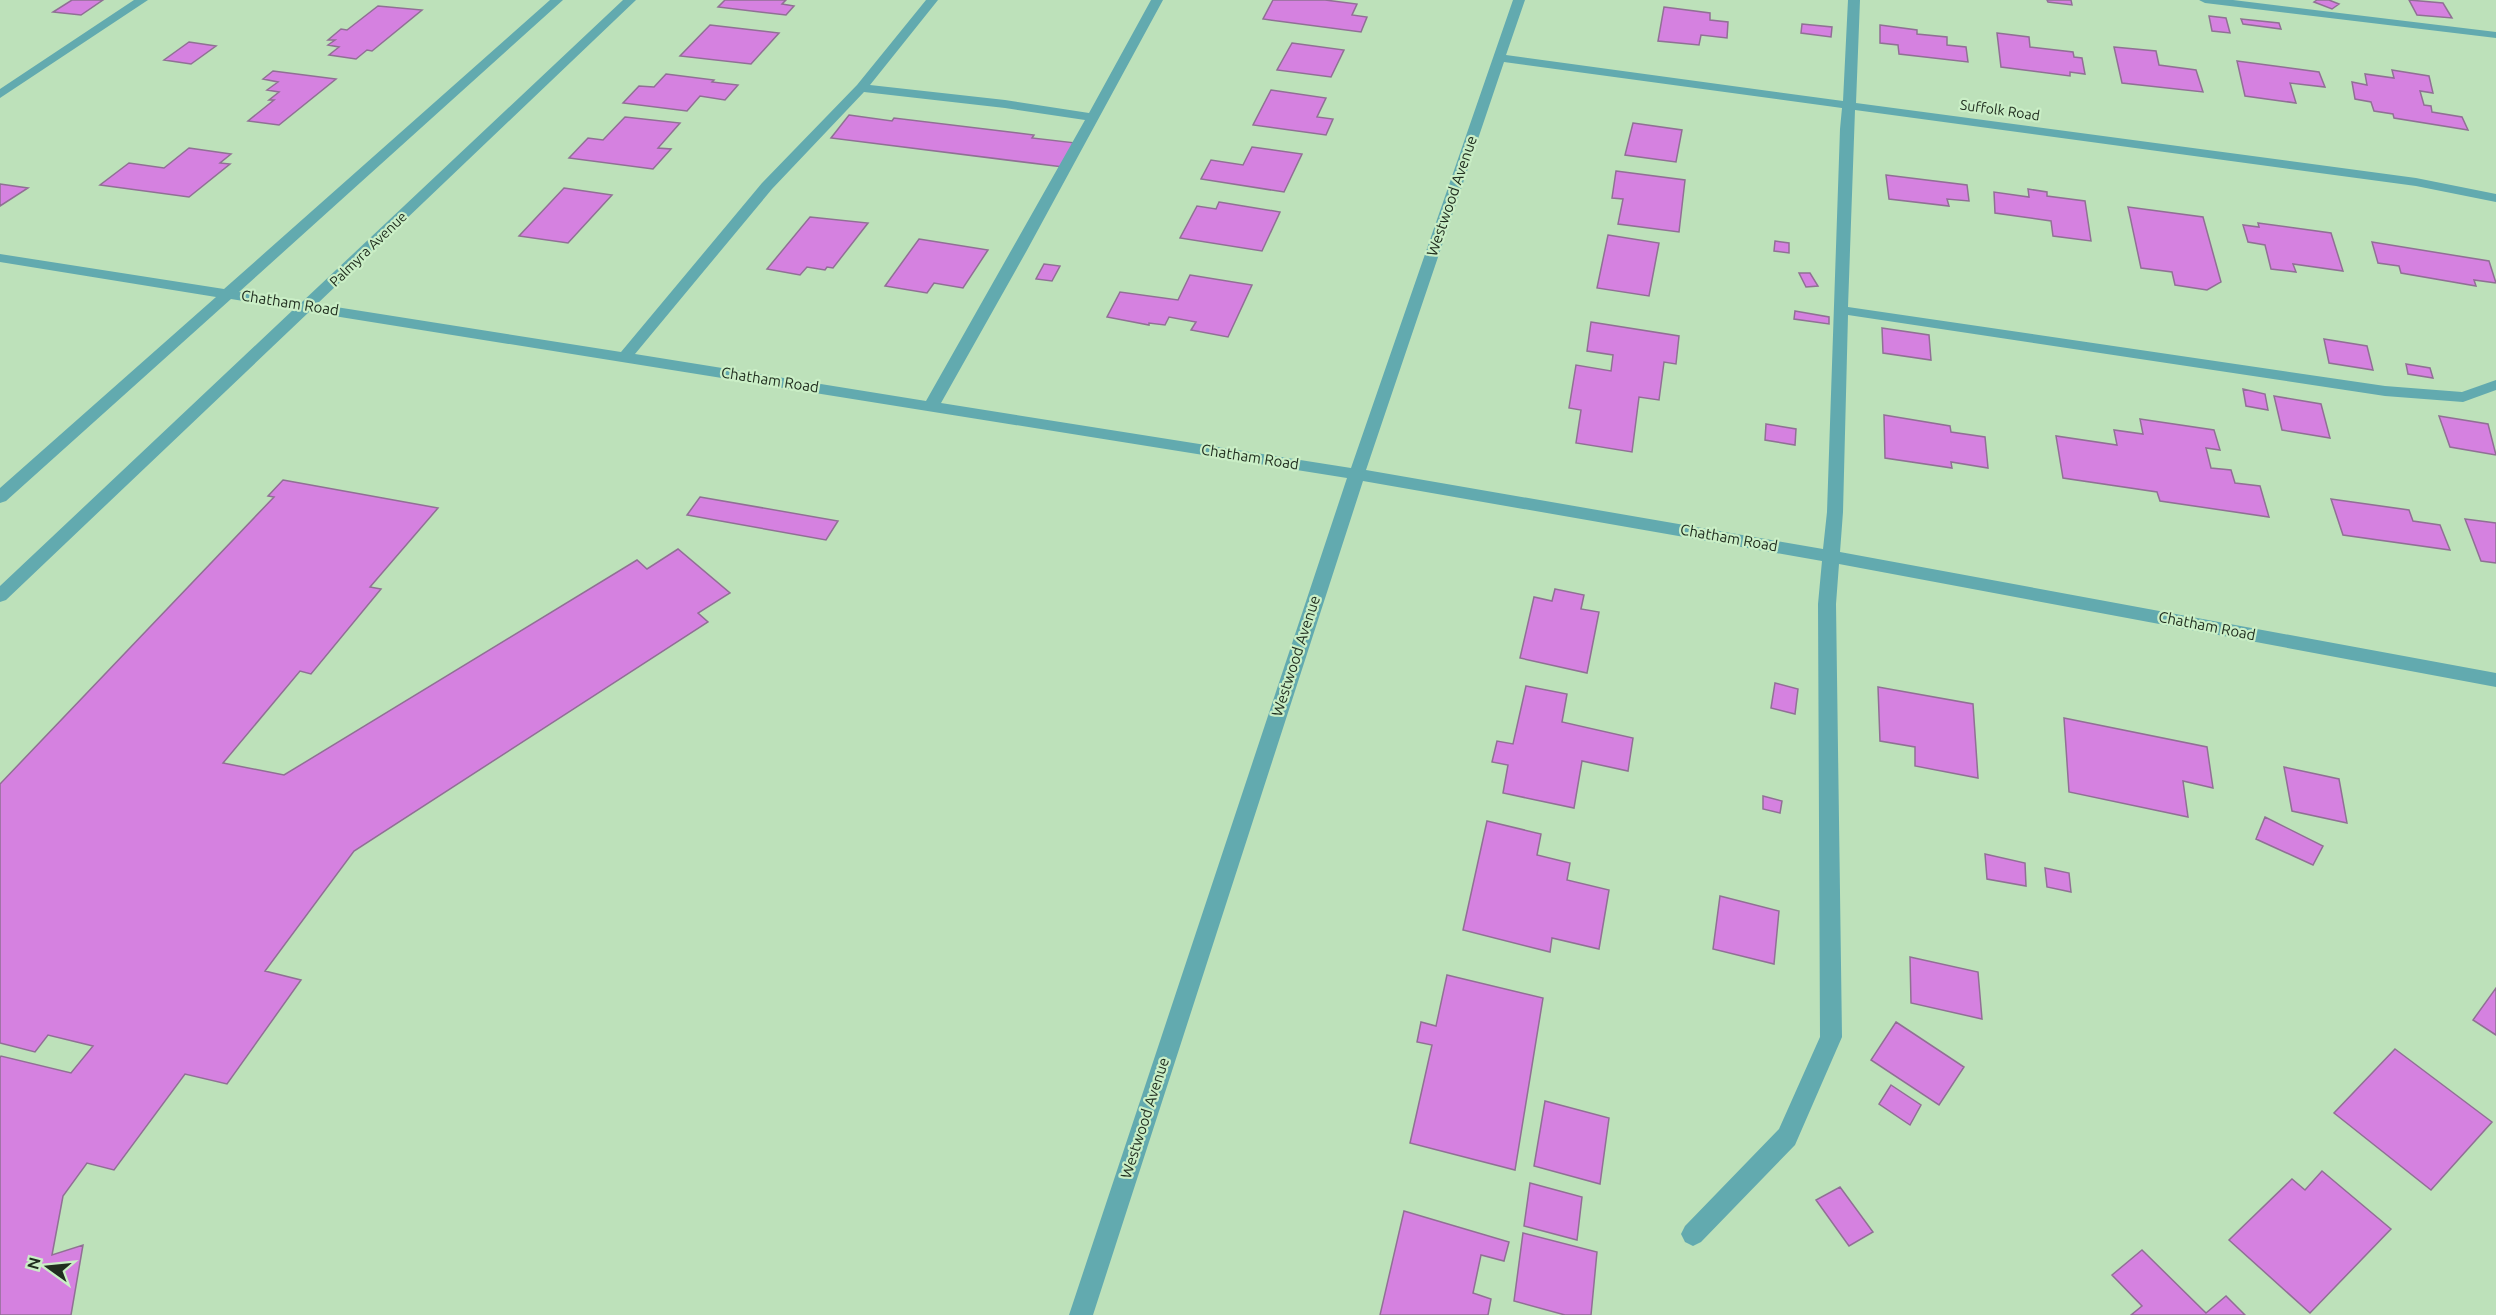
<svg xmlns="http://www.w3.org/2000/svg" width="2496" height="1315" viewBox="0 0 2496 1315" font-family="Ubuntu,sans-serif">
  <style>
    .building { fill: #d581e0; stroke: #907094; stroke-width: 1.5 }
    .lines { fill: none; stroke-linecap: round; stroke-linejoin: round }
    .minor { fill: #62aaaf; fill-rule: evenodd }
    .labels { text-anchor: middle; stroke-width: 4.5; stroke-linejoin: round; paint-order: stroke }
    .far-street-label { font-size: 14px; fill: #202e1f; stroke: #caeec6 }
    .street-label { font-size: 15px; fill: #202e1f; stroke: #caeec6 }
  </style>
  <rect width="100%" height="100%" fill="#bde1ba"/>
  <path class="building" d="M 72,0 L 103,0 L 81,15 L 53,12 Z
    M 725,0 L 786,0 L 782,4 L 794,6 L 786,15 L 718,7 Z
    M 1273,0 L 1325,0 L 1357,4 L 1352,15 L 1367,17 L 1361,32 L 1263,19 Z
    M 2047,0 L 2071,0 L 2072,5 L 2048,2 Z
    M 2317,0 L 2329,0 L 2339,4 L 2332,9 L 2314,2 Z
    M 2409,0 L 2443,3 L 2452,18 L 2417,15 Z
    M 378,6 L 422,10 L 372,51 L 367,50 L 356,59 L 329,55 L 339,47 L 328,45 L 335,40 L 328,40 L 341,29 L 347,30 Z
    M 1664,7 L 1710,13 L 1710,20 L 1728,22 L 1727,38 L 1701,35 L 1699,45 L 1658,41 Z
    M 2209,16 L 2226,18 L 2230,33 L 2212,31 Z
    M 2241,19 L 2279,23 L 2281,29 L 2243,24 Z
    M 1802,24 L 1832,27 L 1831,37 L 1801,33 Z
    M 710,25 L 779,33 L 751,64 L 680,56 Z
    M 1880,25 L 1917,30 L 1917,34 L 1947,37 L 1947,45 L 1966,47 L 1968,62 L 1899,54 L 1898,45 L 1880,43 Z
    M 1997,33 L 2029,37 L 2030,47 L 2073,52 L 2074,57 L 2082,58 L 2085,74 L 2070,72 L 2070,76 L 2001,67 Z
    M 189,42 L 216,46 L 191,64 L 164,60 Z
    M 1292,43 L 1344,50 L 1331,77 L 1277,70 Z
    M 2114,47 L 2156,51 L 2159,65 L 2196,70 L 2203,92 L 2122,83 Z
    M 2237,61 L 2319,72 L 2325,87 L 2290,83 L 2296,103 L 2245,96 Z
    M 2392,70 L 2429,76 L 2433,93 L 2420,91 L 2424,105 L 2431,106 L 2432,112 L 2462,117 L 2468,130 L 2394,118 L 2393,114 L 2374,111 L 2371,102 L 2355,99 L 2352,82 L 2367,85 L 2365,74 L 2394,78 Z
    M 273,71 L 336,79 L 279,125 L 248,121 L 274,100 L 269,100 L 279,92 L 267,90 L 278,82 L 263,79 Z
    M 666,74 L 714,80 L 712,82 L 738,85 L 725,100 L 700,96 L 687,111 L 623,103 L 639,86 L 654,87 Z
    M 1271,90 L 1326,98 L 1317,117 L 1333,119 L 1326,135 L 1253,125 Z
    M 849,115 L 892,121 L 894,118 L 1034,135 L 1032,138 L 1076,143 L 1063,167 L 831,138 Z
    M 625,117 L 680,123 L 658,148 L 671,149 L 653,169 L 569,158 L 588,138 L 603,140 Z
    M 1633,123 L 1682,130 L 1676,162 L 1625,155 Z
    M 1252,147 L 1302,154 L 1284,192 L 1201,179 L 1211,160 L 1243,165 Z
    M 189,148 L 231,154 L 220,163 L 230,164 L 189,197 L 100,185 L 129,163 L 164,168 Z
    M 1616,171 L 1685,180 L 1679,232 L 1618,224 L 1623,199 L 1612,198 Z
    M 1886,175 L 1967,185 L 1969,201 L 1947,199 L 1949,206 L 1889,199 Z
    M 0,184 L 28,188 L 0,206 Z
    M 564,188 L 612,195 L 568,243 L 519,236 Z
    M 2028,189 L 2047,192 L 2047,196 L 2085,201 L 2091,241 L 2053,236 L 2051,221 L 1995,213 L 1994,192 L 2029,197 Z
    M 1219,202 L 1280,212 L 1262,251 L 1180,238 L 1197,206 L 1216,209 Z
    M 2128,207 L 2203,217 L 2221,282 L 2207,290 L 2175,285 L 2172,272 L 2141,268 Z
    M 810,217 L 868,223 L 833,268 L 827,267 L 825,270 L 807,267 L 800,275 L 767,269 Z
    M 2258,223 L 2331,233 L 2343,271 L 2293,264 L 2296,272 L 2271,269 L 2265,245 L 2248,242 L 2243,225 L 2259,227 Z
    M 1608,235 L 1659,243 L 1649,296 L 1597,288 Z
    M 919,239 L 988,250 L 963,288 L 934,283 L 927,293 L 885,286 Z
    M 1775,241 L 1789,243 L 1789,253 L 1774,251 Z
    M 2372,242 L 2489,261 L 2496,283 L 2474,280 L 2476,286 L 2401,273 L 2399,266 L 2378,263 Z
    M 1044,264 L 1060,266 L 1052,281 L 1036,279 Z
    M 1799,273 L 1810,273 L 1818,286 L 1806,287 Z
    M 1190,275 L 1252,285 L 1228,337 L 1191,330 L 1196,322 L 1169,317 L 1165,325 L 1149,323 L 1149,325 L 1107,317 L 1120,292 L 1178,300 Z
    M 1795,311 L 1829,317 L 1829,324 L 1794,319 Z
    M 1591,322 L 1679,336 L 1676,364 L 1664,362 L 1659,400 L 1639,397 L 1632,452 L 1576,443 L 1581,410 L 1569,408 L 1576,365 L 1611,371 L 1613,355 L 1587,351 Z
    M 1882,328 L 1929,335 L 1931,360 L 1883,353 Z
    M 2324,339 L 2367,346 L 2373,370 L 2329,363 Z
    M 2406,364 L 2430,368 L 2433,378 L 2408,374 Z
    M 2243,389 L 2265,394 L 2268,410 L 2246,406 Z
    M 2274,396 L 2321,404 L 2330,438 L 2282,430 Z
    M 1884,415 L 1950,426 L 1951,432 L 1985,437 L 1988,468 L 1951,462 L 1952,468 L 1885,458 Z
    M 2439,416 L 2488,424 L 2496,455 L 2450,447 Z
    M 2140,419 L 2214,430 L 2220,450 L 2206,448 L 2211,468 L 2231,470 L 2235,483 L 2260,486 L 2269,517 L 2160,501 L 2157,492 L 2063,478 L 2056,436 L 2117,445 L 2114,430 L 2143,434 Z
    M 1766,424 L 1796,429 L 1795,445 L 1765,440 Z
    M 283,480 L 438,508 L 370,587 L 381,589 L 311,674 L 300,671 L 223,763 L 284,775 L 637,560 L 647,569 L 678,549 L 730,593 L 698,613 L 708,622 L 354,851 L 265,971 L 301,980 L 227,1084 L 185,1074 L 114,1170 L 87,1163 L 63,1196 L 52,1255 L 83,1245 L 71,1315 L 0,1315 L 0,1058 L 1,1056 L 71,1073 L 93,1046 L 48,1035 L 35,1052 L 0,1043 L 0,784 L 274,497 L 268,496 Z
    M 700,497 L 838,521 L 826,540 L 687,515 Z
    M 2331,499 L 2409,510 L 2413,521 L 2440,525 L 2450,550 L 2343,535 Z
    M 2465,519 L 2496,523 L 2496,563 L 2481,561 Z
    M 1555,589 L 1584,595 L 1581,609 L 1599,612 L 1587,673 L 1520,658 L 1534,597 L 1552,601 Z
    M 1775,683 L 1798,689 L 1795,714 L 1771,708 Z
    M 1526,686 L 1567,694 L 1562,722 L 1633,738 L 1628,771 L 1582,761 L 1574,808 L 1503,793 L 1508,765 L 1492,762 L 1497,741 L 1513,744 Z
    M 1878,687 L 1973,704 L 1978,778 L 1915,766 L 1915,747 L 1880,741 Z
    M 2064,718 L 2207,747 L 2213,788 L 2183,781 L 2188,817 L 2069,792 Z
    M 2284,767 L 2339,779 L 2347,823 L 2292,811 Z
    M 1763,796 L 1782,801 L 1780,813 L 1763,809 Z
    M 2265,817 L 2323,846 L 2313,865 L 2256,839 Z
    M 1487,821 L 1541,834 L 1537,855 L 1570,863 L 1567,880 L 1609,890 L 1599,949 L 1552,938 L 1550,952 L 1463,930 Z
    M 1985,854 L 2025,863 L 2026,886 L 1987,879 Z
    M 2045,868 L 2069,873 L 2071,892 L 2047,887 Z
    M 1720,896 L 1779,911 L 1774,964 L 1713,949 Z
    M 1910,957 L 1978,972 L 1982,1019 L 1911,1003 Z
    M 1447,975 L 1543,998 L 1515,1170 L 1410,1143 L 1432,1045 L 1417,1042 L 1421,1022 L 1436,1026 Z
    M 2496,988 L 2496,1035 L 2473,1020 Z
    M 1896,1022 L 1964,1067 L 1939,1105 L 1871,1060 Z
    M 2395,1049 L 2492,1122 L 2431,1190 L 2334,1113 Z
    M 1891,1085 L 1921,1105 L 1910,1125 L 1879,1104 Z
    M 1545,1101 L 1609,1118 L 1600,1184 L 1534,1166 Z
    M 2322,1171 L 2391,1229 L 2310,1313 L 2229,1240 L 2292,1179 L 2305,1190 Z
    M 1530,1183 L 1582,1197 L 1577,1240 L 1524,1226 Z
    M 1840,1187 L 1873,1232 L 1849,1246 L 1816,1200 Z
    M 1404,1211 L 1509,1242 L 1504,1261 L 1481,1255 L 1473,1293 L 1491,1299 L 1488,1315 L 1380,1315 Z
    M 1523,1233 L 1597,1252 L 1591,1315 L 1565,1315 L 1514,1301 Z
    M 2142,1250 L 2206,1313 L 2226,1296 L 2245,1315 L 2131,1315 L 2142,1306 L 2112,1275 Z"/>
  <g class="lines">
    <path class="minor" d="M 134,0 L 148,0 L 0,98 L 0,89 Z
      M 550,0 L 563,0 L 239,292 L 302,302 L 623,0 L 636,0 L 317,304 L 621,352 L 762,183 L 857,85 L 926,0 L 938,0 L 870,85 L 1005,100 L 1089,113 L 1151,0 L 1163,0 L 1026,252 L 941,403 L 1351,468 L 1513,0 L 1525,0 L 1506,55 L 1843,101 L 1848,0 L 1860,0 L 1856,103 L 2416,178 L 2496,194 L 2496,202 L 2416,186 L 1855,110 L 1848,307 L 2385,386 L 2462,392 L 2496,380 L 2496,390 L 2463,402 L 2385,396 L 1848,315 L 1843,512 L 1840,552 L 2496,673 L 2496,687 L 1839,564 L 1836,604 L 1842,1037 L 1795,1145 L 1701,1242 L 1693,1246 L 1685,1242 L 1681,1234 L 1685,1226 L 1779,1129 L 1820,1037 L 1818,604 L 1822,561 L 1363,481 L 1093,1315 L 1069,1315 L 1347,478 L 309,312 L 6,600 L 0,602 L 0,586 L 294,309 L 231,299 L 6,501 L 0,503 L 0,488 L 216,297 L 0,262 L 0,254 L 224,289 ZM 1504,62 L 1842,108 L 1840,129 L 1827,512 L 1823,549 L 1366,470 ZM 864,92 L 1005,108 L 1085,120 L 926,401 L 635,354 L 772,189 Z
      M 2199,0 L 2233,0 L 2496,32 L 2496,38 L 2205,3 Z"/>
  </g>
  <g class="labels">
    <g class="far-street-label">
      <text transform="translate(2000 110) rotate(8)" y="5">Suffolk Road</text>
      <text transform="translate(368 249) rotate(-44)" y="5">Palmyra Avenue</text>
    </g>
    <g class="street-label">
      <text transform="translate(1452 196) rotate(-71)" y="5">Westwood Avenue</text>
      <text transform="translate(290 303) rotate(9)" y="5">Chatham Road</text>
      <text transform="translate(770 380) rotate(9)" y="5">Chatham Road</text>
      <text transform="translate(1250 457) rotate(9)" y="5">Chatham Road</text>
      <text transform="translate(1729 538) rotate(10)" y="5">Chatham Road</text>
      <text transform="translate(2207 626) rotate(11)" y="5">Chatham Road</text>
      <text transform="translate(1296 656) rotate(-72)" y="5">Westwood Avenue</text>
      <text transform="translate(1145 1118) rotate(-72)" y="5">Westwood Avenue</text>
    </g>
  </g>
  <g transform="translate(48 1267) rotate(285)" stroke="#caeec6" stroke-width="4.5" paint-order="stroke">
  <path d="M0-4.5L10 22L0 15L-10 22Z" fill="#202e1f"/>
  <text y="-9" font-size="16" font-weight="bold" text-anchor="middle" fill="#202e1f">N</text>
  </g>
</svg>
